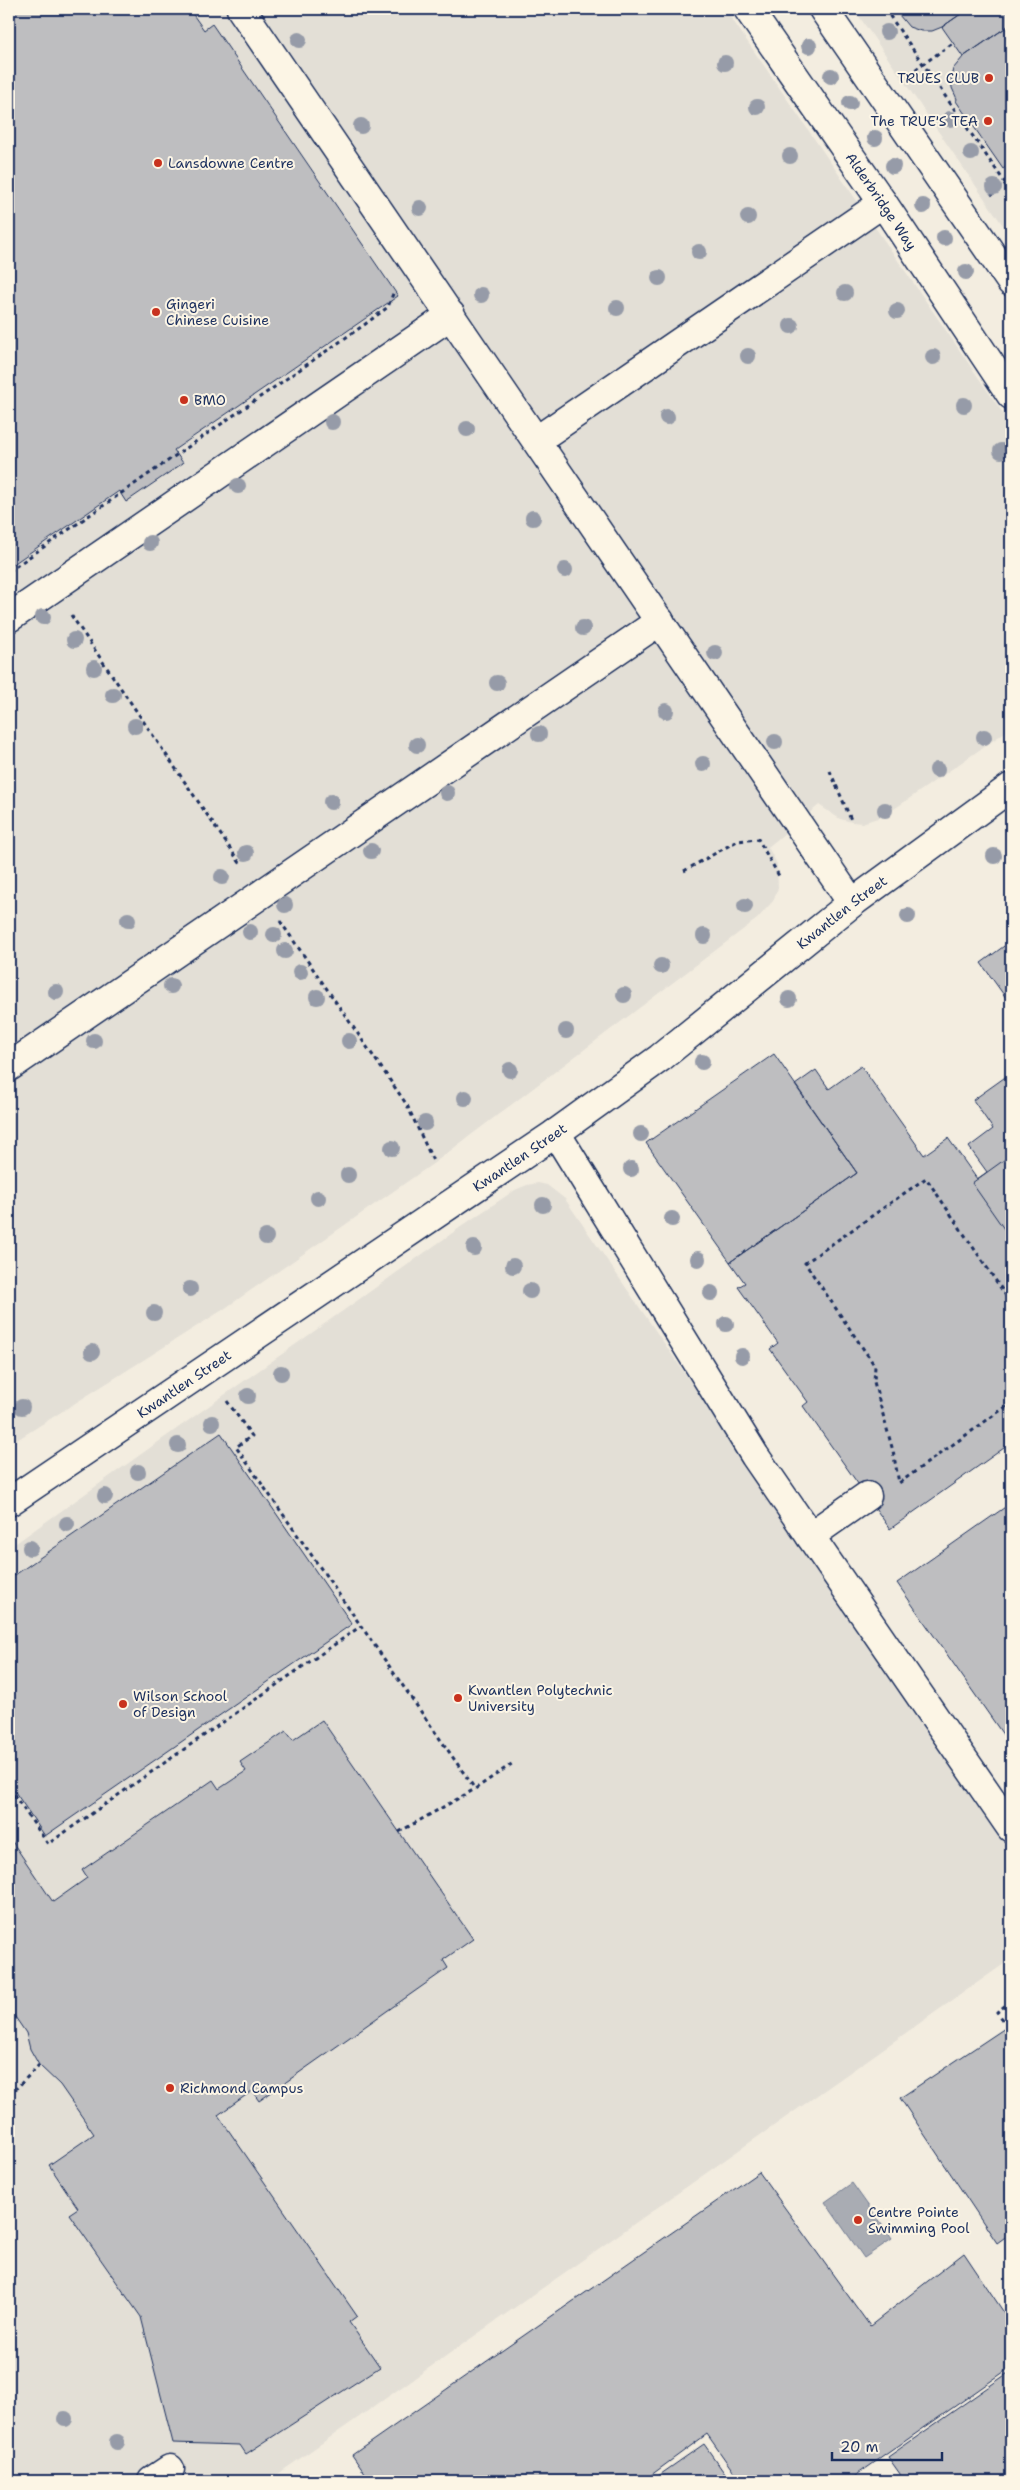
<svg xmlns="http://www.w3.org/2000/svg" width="1020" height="2490" viewBox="0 0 1020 2490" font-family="'Shantell Sans',sans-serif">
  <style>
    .built { fill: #e3dfd6 }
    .water { fill: #a9acb3; stroke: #707a91 }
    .building { fill: #bebec0; stroke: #1b2f5e }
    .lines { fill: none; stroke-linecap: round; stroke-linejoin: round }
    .minor-casing { stroke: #1b2f5e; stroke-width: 31 }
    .major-casing { stroke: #1b2f5e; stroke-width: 31 }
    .path { stroke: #1b2f5e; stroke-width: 3; stroke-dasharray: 4 4; stroke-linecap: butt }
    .minor { stroke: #fcf5e5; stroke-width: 28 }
    .major { stroke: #fcf5e5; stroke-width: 28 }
    .tree { fill: #969ba8 }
    .poi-dot { fill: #c8321e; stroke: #fcf5e5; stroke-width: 2 }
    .labels { text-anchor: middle; stroke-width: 4; stroke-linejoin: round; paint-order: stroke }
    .poi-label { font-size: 14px; fill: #1b2f5e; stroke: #fcf5e5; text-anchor: start }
    .street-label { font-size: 14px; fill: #1b2f5e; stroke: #fcf5e5 }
  </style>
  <rect width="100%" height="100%" fill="#f3ede0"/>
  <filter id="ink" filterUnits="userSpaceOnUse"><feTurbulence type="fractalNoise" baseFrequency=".02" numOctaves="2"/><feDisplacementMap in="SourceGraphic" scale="10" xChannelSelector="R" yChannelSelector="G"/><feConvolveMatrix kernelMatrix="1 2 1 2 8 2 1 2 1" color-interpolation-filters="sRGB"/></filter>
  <g filter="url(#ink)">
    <path class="built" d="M 9,9 L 725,9 L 1011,425 L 1011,728 L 884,816 L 862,823 L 852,822 L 840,819 L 819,805 L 768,847 L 777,864 L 778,888 L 773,901 L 757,919 L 434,1163 L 224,1309 L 9,1445 Z
      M 854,9 L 1011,9 L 1011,237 Z
      M 538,1183 L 547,1185 L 565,1199 L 1011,1848 L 1011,1959 L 268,2481 L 17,2481 L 9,2469 L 9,1548 L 472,1219 L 515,1190 L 527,1185 Z"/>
    <path class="water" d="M 852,2183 L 892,2239 L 864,2258 L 825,2202 Z"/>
    <path class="building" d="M 9,9 L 189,9 L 204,30 L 212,24 L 398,296 L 174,450 L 183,463 L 126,502 L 119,491 L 9,567 Z
      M 894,9 L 968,9 L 942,27 L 932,31 L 921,31 L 909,27 Z
      M 968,9 L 1011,9 L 1011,24 L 963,57 L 942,27 Z
      M 1011,24 L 1011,163 L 1003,169 L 956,101 L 957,99 L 952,88 L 951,77 L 953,69 L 963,57 Z
      M 1011,941 L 1011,1005 L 981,963 Z
      M 774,1054 L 857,1173 L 730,1262 L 646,1143 Z
      M 861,1066 L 924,1155 L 948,1138 L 977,1179 L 987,1172 L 969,1147 L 993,1129 L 973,1100 L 1011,1073 L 1011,1443 L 890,1529 L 803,1406 L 808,1402 L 770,1349 L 778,1343 L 738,1287 L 745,1283 L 730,1262 L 857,1173 L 795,1085 L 816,1070 L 829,1089 Z
      M 1011,1155 L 1011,1239 L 972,1183 Z
      M 221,1433 L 352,1624 L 45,1836 L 9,1783 L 9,1579 Z
      M 1011,1503 L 1011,1746 L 897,1583 Z
      M 322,1720 L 473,1939 L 443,1960 L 448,1968 L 259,2101 L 252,2091 L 218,2115 L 357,2316 L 349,2322 L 380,2367 L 246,2454 L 240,2445 L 173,2443 L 141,2317 L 69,2214 L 78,2208 L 49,2165 L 94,2134 L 60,2085 L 39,2065 L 30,2049 L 26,2033 L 9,2008 L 9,1837 L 53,1902 L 87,1878 L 82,1870 L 213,1780 L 219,1789 L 246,1771 L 240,1762 L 286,1731 L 293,1740 Z
      M 1011,2024 L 1011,2233 L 997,2243 L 900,2098 Z
      M 759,2172 L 870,2326 L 964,2253 L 1011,2323 L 1011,2367 L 848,2481 L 740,2481 L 707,2434 L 643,2481 L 370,2481 L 352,2455 Z
      M 1011,2371 L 1011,2481 L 905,2481 L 888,2457 Z
      M 704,2444 L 730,2481 L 651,2481 Z"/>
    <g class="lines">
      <defs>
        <g id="minor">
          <path d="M 241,9 L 852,903"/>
          <path d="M 537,440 L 883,203"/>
          <path d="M 9,618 L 451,315"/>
          <path d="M 9,1067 L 660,621"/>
          <path d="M 556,1133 L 755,1456 L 1011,1828"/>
          <path id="s1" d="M 9,1502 L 556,1133 L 660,1058 L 852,903 L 1011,787"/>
          <path d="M 810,1536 L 867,1496"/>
          <path d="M 152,2481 L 170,2469"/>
        </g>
        <g id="major">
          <path id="s2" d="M 748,9 L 883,203 L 1011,395"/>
          <path d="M 823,9 L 1011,282"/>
        </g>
      </defs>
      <use href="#minor" class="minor-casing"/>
      <use href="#major" class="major-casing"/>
      <path class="path" d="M 885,9 L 1006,184
        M 909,74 L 953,43
        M 991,195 L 1011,180
        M 9,571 L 364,325 L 388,307 L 394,291
        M 71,615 L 242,866
        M 830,771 L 852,822
        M 684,871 L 737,841 L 758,839 L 779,876
        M 280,921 L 407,1105 L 434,1163
        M 1011,1303 L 926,1178 L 805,1263 L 875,1366 L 874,1382 L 893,1451 L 899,1483 L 1011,1403
        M 227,1401 L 252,1436 L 236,1447 L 475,1789 L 513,1763
        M 9,1788 L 48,1844 L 361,1626
        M 399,1832 L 475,1789
        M 1008,2026 L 997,2012 L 1011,2001
        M 9,2096 L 39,2065"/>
      <use href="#minor" class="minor"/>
      <use href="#major" class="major"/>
    </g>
    <g class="tree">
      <circle cx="887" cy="32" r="8"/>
      <circle cx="299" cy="40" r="8"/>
      <circle cx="809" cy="46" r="8"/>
      <circle cx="725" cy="63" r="8"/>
      <circle cx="831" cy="76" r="8"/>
      <circle cx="850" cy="103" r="8"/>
      <circle cx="757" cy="107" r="8"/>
      <circle cx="950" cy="119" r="8"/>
      <circle cx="361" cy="126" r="8"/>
      <circle cx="875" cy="138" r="8"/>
      <circle cx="971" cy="153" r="8"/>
      <circle cx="790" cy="156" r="8"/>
      <circle cx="893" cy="166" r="8"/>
      <circle cx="994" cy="187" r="8"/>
      <circle cx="923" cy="206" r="8"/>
      <circle cx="420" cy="208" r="8"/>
      <circle cx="748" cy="217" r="8"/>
      <circle cx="944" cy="238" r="8"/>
      <circle cx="699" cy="252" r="8"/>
      <circle cx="966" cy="272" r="8"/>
      <circle cx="659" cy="278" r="8"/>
      <circle cx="845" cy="293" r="8"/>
      <circle cx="481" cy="295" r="8"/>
      <circle cx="617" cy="308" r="8"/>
      <circle cx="897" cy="311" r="8"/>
      <circle cx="791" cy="326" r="8"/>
      <circle cx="748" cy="356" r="8"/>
      <circle cx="933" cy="357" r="8"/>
      <circle cx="964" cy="405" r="8"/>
      <circle cx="667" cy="417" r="8"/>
      <circle cx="332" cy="422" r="8"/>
      <circle cx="467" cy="429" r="8"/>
      <circle cx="1001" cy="451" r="8"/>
      <circle cx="238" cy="486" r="8"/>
      <circle cx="533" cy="518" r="8"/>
      <circle cx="150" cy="543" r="8"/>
      <circle cx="565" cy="570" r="8"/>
      <circle cx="43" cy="617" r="8"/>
      <circle cx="583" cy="628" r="8"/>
      <circle cx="74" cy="640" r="8"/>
      <circle cx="715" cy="653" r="8"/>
      <circle cx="94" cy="668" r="8"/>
      <circle cx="497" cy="683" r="8"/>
      <circle cx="113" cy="695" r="8"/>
      <circle cx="666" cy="711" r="8"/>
      <circle cx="135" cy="726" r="8"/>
      <circle cx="539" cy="734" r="8"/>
      <circle cx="984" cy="737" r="8"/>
      <circle cx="775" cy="742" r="8"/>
      <circle cx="417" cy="745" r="8"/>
      <circle cx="703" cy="764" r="8"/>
      <circle cx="937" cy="770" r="8"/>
      <circle cx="447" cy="793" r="8"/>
      <circle cx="331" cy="802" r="8"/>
      <circle cx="885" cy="810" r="8"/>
      <circle cx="371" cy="851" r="8"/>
      <circle cx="246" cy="853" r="8"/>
      <circle cx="994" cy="856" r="8"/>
      <circle cx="222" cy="877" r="8"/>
      <circle cx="285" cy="905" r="8"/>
      <circle cx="745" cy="906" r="8"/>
      <circle cx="908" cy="916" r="8"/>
      <circle cx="128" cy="920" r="8"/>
      <circle cx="250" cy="932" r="8"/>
      <circle cx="274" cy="935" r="8"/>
      <circle cx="704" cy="936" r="8"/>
      <circle cx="285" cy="951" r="8"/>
      <circle cx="661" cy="966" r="8"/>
      <circle cx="300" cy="972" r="8"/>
      <circle cx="171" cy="986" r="8"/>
      <circle cx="56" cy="992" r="8"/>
      <circle cx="624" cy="995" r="8"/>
      <circle cx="317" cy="997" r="8"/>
      <circle cx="789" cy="999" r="8"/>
      <circle cx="566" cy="1031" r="8"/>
      <circle cx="94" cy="1041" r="8"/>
      <circle cx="349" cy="1041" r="8"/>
      <circle cx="702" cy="1062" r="8"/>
      <circle cx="510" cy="1070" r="8"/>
      <circle cx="465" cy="1098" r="8"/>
      <circle cx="425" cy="1123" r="8"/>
      <circle cx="641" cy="1134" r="8"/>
      <circle cx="392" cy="1148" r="8"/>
      <circle cx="631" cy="1169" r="8"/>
      <circle cx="348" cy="1175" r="8"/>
      <circle cx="318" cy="1198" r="8"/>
      <circle cx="543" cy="1205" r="8"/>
      <circle cx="672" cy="1219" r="8"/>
      <circle cx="266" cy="1237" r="8"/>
      <circle cx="474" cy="1248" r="8"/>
      <circle cx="698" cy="1259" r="8"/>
      <circle cx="513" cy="1266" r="8"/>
      <circle cx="190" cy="1289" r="8"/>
      <circle cx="530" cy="1291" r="8"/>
      <circle cx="711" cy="1293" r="8"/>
      <circle cx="154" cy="1313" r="8"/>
      <circle cx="726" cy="1324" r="8"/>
      <circle cx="92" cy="1352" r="8"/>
      <circle cx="742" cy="1356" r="8"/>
      <circle cx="281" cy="1373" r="8"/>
      <circle cx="248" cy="1396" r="8"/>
      <circle cx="22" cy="1407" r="8"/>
      <circle cx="212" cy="1423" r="8"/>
      <circle cx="178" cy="1445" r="8"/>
      <circle cx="138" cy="1472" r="8"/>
      <circle cx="105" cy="1496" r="8"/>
      <circle cx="67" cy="1524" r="8"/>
      <circle cx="30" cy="1548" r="8"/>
      <circle cx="65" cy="2419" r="8"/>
      <circle cx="117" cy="2442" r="8"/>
    </g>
  </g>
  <g class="poi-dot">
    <circle cx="989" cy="78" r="5"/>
    <circle cx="988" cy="121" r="5"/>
    <circle cx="158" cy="163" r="5"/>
    <circle cx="156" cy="312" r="5"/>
    <circle cx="184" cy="400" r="5"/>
    <circle cx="458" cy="1698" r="5"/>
    <circle cx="123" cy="1704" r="5"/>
    <circle cx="170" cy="2088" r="5"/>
    <circle cx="858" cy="2220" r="5"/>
  </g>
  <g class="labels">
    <g class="poi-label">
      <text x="979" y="83" text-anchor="end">TRUES CLUB</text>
      <text x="978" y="126" text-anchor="end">The TRUE'S TEA</text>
      <text x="168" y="168">Lansdowne Centre</text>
      <text x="166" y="309">Gingeri<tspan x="166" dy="16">Chinese Cuisine</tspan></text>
      <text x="194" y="405">BMO</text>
      <text x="468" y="1695">Kwantlen Polytechnic<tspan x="468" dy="16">University</tspan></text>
      <text x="133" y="1701">Wilson School<tspan x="133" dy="16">of Design</tspan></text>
      <text x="180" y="2093">Richmond Campus</text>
      <text x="868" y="2217">Centre Pointe<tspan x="868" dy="16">Swimming Pool</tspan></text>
    </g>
    <g class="street-label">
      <text dy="5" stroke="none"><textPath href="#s2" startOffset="234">Alderbridge Way</textPath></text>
      <text dy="5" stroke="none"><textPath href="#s1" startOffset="1021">Kwantlen Street</textPath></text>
      <text dy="5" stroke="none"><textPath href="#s1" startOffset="616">Kwantlen Street</textPath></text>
      <text dy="5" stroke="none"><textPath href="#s1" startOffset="211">Kwantlen Street</textPath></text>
    </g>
  </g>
  <rect width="1020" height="2490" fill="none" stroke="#fcf5e5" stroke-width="30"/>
  <rect x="15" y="15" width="990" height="2460" fill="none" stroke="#1b2f5e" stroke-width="2" filter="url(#ink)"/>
  <path d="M832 2452v8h110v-8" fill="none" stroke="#1b2f5e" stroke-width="2.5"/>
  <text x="840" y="2452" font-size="15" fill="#1b2f5e" stroke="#fcf5e5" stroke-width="4" paint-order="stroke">20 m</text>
</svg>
